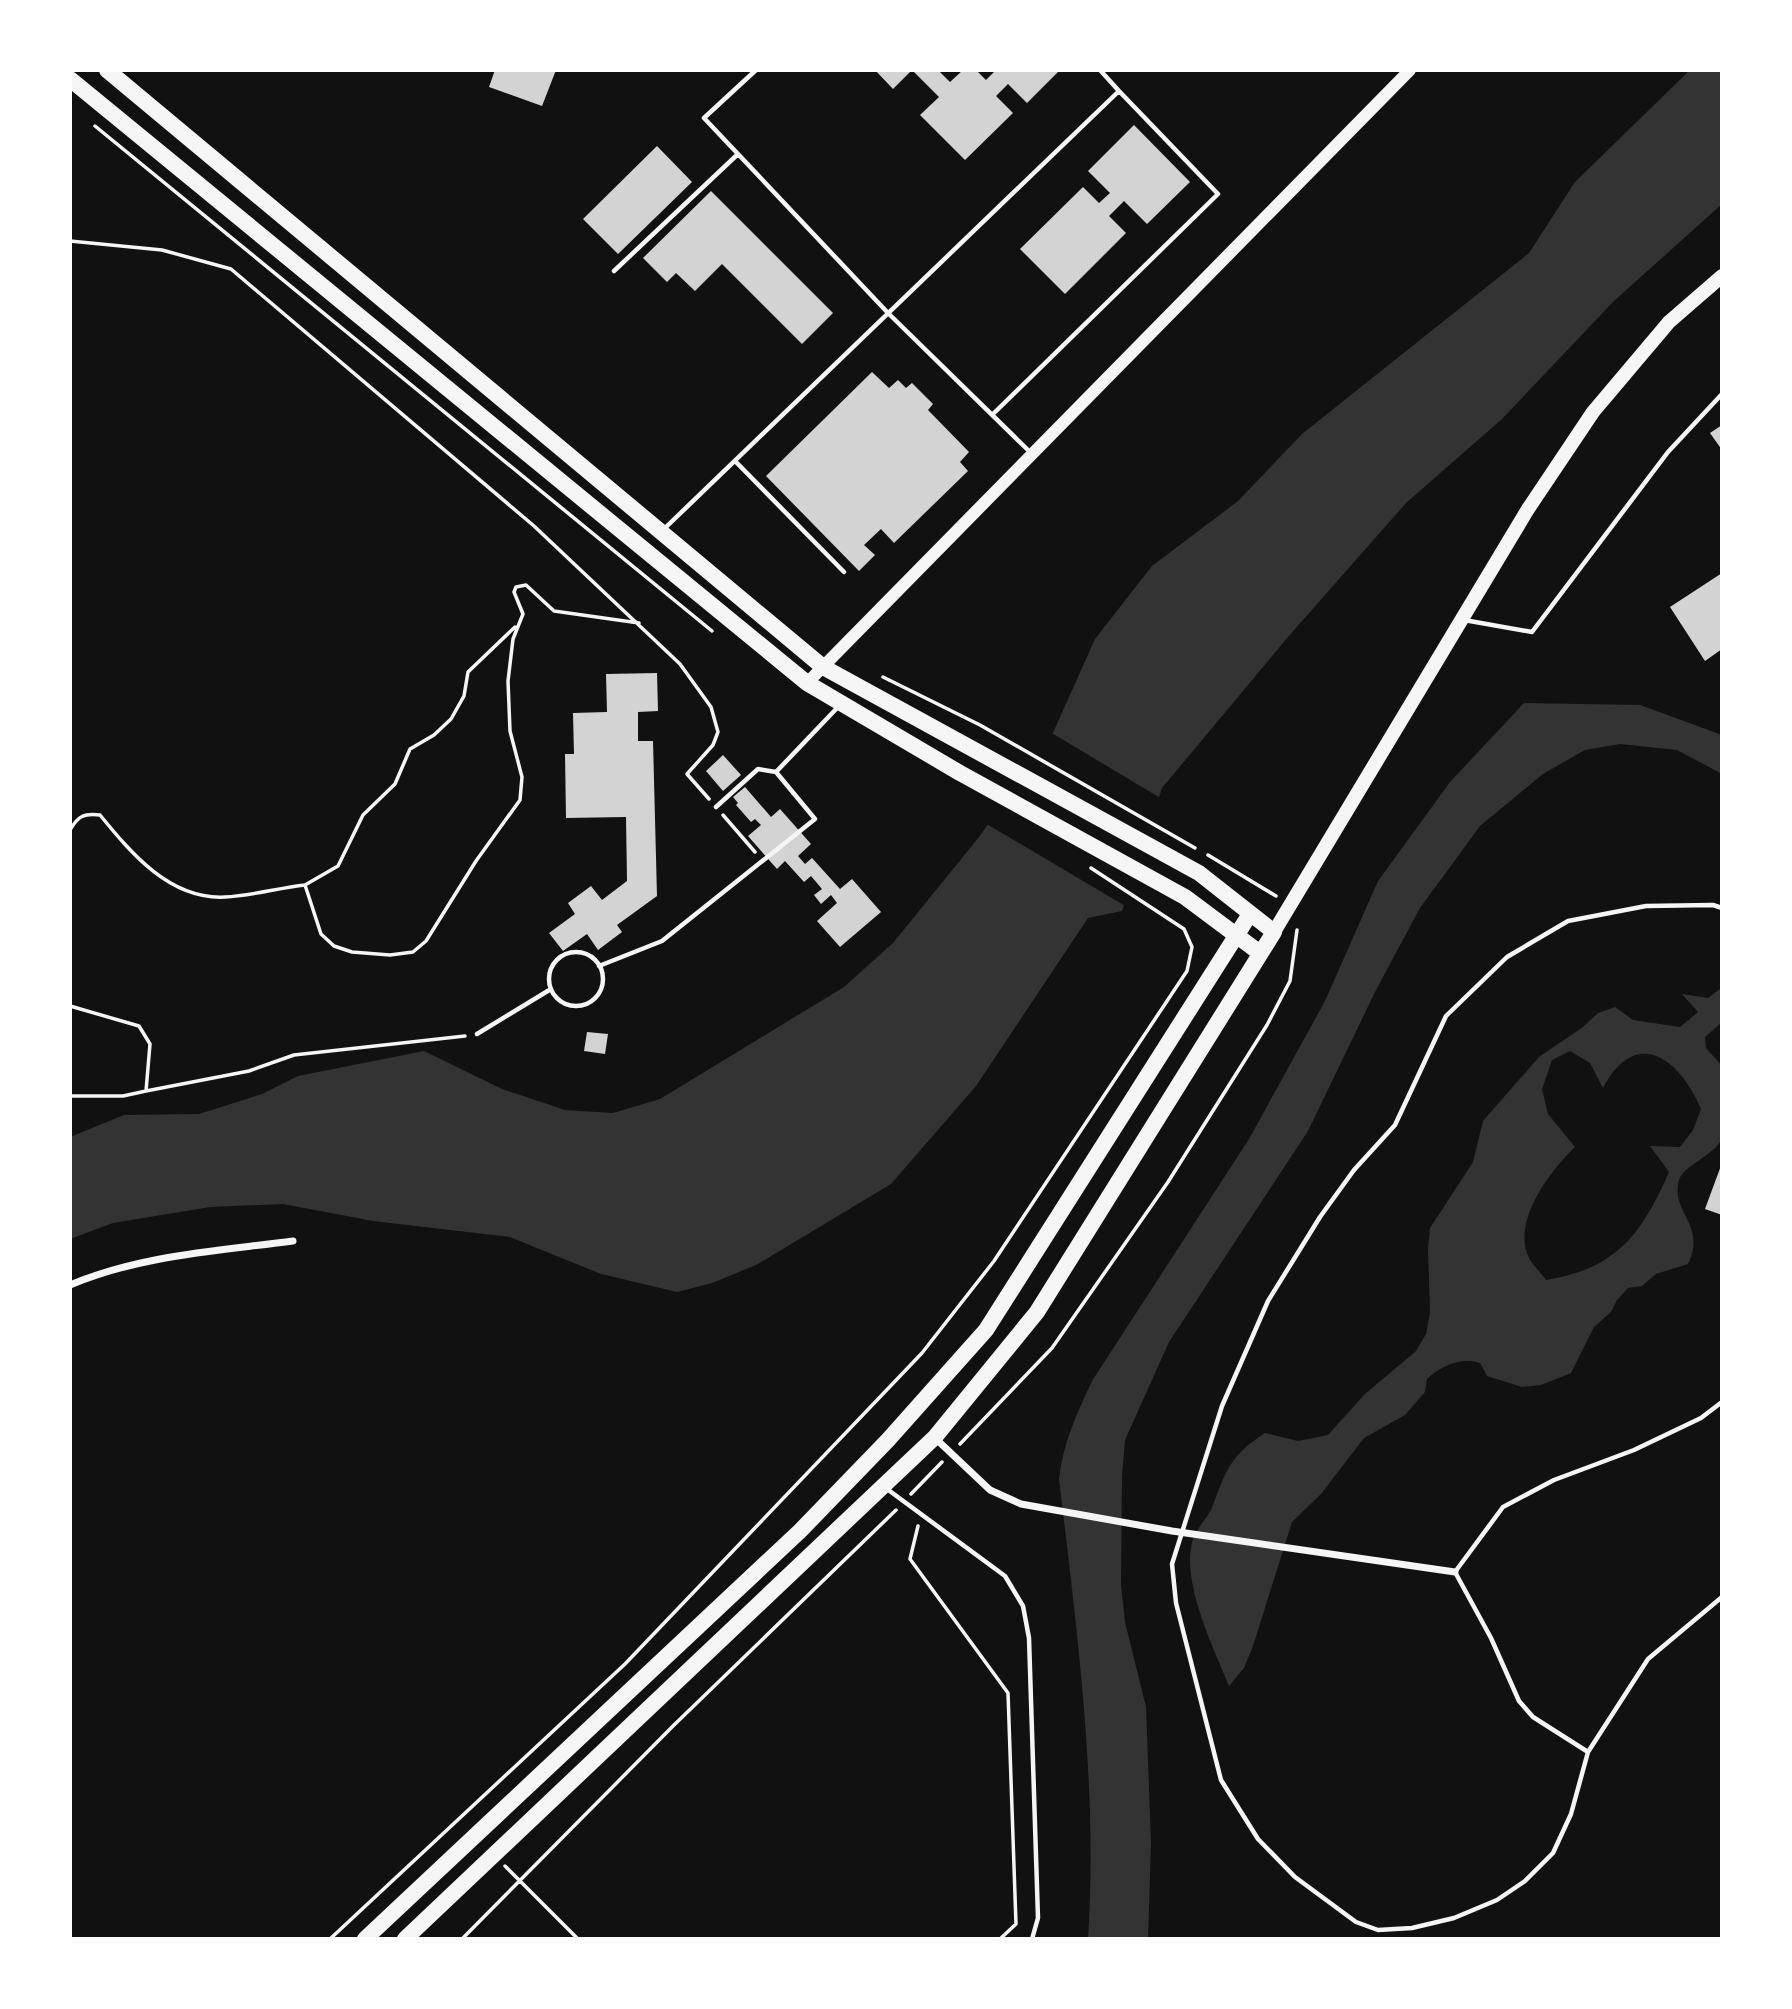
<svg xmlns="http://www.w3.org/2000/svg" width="1792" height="2009" viewBox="0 0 1792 2009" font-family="'PT Sans Narrow',sans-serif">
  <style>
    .water { fill: #333; fill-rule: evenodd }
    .pier { fill: #111 }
    .building { fill: #d3d3d3 }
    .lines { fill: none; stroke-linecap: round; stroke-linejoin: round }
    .path { stroke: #f5f5f5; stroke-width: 3.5 }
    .service { stroke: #f5f5f5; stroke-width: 4.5 }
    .minor { stroke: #f5f5f5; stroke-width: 7 }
    .tertiary { stroke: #f5f5f5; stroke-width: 12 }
    .secondary { stroke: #f5f5f5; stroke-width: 14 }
    .primary { stroke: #f5f5f5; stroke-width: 16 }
  </style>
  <rect width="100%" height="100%" fill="#111"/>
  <path class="water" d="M 1690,70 L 1722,70 L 1722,204 L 1614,301 L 1502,419 L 1406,503 L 1288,637 L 1162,788 L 1122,911 L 1088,918 L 976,1086 L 891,1184 L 756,1265 L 712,1283 L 677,1292 L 601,1274 L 510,1237 L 373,1221 L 283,1204 L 210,1207 L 113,1223 L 70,1239 L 70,1137 L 124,1115 L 199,1114 L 262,1094 L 298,1076 L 424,1051 L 502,1089 L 565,1110 L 613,1113 L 660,1099 L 844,987 L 893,943 L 979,837 L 1052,735 L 1095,639 L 1152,566 L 1238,501 L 1302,434 L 1529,253 L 1575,182 Z
    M 1524,703 L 1640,705 L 1722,735 L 1722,774 L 1677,750 L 1620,744 L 1585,750 L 1543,774 L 1480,826 L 1420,908 L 1376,990 L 1308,1131 L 1169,1342 L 1125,1440 L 1122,1476 L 1121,1585 L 1125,1622 L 1146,1707 L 1151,1843 L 1148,1939 L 1088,1939 C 1098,1786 1077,1631 1059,1479 C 1063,1443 1077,1413 1092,1381 L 1249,1139 L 1325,1001 L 1378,881 L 1450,782 Z
    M 1722,975 L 1722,1022 L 1705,1037 L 1706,1048 L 1722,1066 L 1722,1139 C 1713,1156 1683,1166 1679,1180 C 1670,1213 1707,1224 1688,1264 L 1656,1274 L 1642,1286 L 1628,1288 L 1617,1300 L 1611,1312 L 1594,1327 L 1571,1373 L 1541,1385 L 1522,1387 L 1487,1376 L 1480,1363 C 1461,1357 1441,1366 1427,1379 L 1425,1392 L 1405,1415 L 1364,1438 L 1321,1494 L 1292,1522 L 1253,1646 L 1244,1668 L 1229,1686 C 1213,1646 1182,1585 1192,1542 C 1195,1529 1209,1517 1213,1505 C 1227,1468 1231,1455 1265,1433 L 1298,1441 L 1328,1435 L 1365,1394 L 1416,1351 L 1426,1334 L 1430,1312 L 1428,1249 L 1430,1228 L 1473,1162 L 1483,1121 L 1539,1057 L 1583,1027 L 1598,1013 L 1615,1007 L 1633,1020 L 1680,1027 L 1698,1012 L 1682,994 L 1708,998 L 1720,989 ZM 1570,1051 L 1590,1063 L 1603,1088 C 1636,1025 1680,1059 1701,1109 L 1693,1130 L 1680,1147 L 1650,1146 L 1669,1172 C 1642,1234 1616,1269 1546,1280 C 1541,1273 1533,1265 1529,1258 C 1511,1221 1551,1170 1575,1147 L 1548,1114 L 1542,1089 L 1552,1060 Z"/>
  <path class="pier" d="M 1050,732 L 1162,799 L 1127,907 L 985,823 Z"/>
  <path class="building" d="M 495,70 L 556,70 L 542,106 L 489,87 Z
    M 875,70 L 938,70 L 950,82 L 963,70 L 976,70 L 986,80 L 994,72 L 992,70 L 1060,70 L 1027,103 L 1008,84 L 996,96 L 1013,113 L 965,160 L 920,115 L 939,97 L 912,70 L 893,89 Z
    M 1134,125 L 1190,182 L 1147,224 L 1124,201 L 1109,216 L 1126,233 L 1065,294 L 1020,249 L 1083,187 L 1099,203 L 1110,193 L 1088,171 Z
    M 657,146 L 692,182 L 618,254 L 583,219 Z
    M 711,191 L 833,313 L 802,344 L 722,264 L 695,291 L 676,273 L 667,282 L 643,258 Z
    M 872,372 L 889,388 L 898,380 L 906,388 L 912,383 L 933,404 L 928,410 L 969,452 L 960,462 L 968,471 L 894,543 L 881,529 L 864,545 L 875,555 L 859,571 L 766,476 Z
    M 1722,425 L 1722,450 L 1710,433 Z
    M 1722,573 L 1722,649 L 1705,661 L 1670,607 Z
    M 657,673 L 658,711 L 638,712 L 638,741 L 653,741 L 657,896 L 617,925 L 622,932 L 598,950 L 587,934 L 563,951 L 549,933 L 575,914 L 568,903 L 591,886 L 602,900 L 627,881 L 626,817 L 566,818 L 565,754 L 574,754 L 573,713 L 607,712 L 606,674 Z
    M 723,755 L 741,775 L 723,791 L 706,771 Z
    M 745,787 L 771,817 L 780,809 L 811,844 L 798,856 L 805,864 L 812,858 L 840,889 L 852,879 L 881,912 L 840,947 L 817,921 L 837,903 L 831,895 L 821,904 L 814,895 L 822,889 L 811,876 L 804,882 L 785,861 L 777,869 L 748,836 L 761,825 L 755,819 L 751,822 L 736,805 L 738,803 L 733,797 Z
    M 587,1032 L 608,1034 L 605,1054 L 584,1051 Z
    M 1722,1163 L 1722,1215 L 1705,1209 Z"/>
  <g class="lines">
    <path class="path" d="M 95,126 L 712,631
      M 70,241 L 162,250 L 231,269 L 534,526 L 680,664 L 711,707 L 718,732 L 713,745 L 687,774 L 709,799
      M 883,677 L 980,725 L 1195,848
      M 723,815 L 755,852
      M 70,830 C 78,816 84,813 100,815 C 131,853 170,900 225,897 C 251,896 278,888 305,885 L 321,934 L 334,946 L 352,952 L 390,955 L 413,952 L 426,941 L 476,861 L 520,800 L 522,777 L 510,731 L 508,681 L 513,639 L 523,614 L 514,592 L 516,587 L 526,585 L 554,611 L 639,623
      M 1208,855 L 1276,896
      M 305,885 L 338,866 L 363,815 L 395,784 L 410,749 L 434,735 L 451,719 L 464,696 L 468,672 L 515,627
      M 70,1006 L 139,1026 L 150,1044 L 146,1091 L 123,1096 L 70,1096
      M 146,1091 L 249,1071 L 294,1055 L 465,1036
      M 960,1444 L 1052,1348 L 1168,1182 L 1267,1025 L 1290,981 L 1297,930
      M 911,1494 L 942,1462
      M 918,1526 L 910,1559 L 1008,1693 L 1016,1924 L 1000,1939
      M 505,1866 L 578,1939
      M 330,1939 L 625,1664 L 922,1353 L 994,1261 L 1187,971 L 1192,947 L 1184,929 L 1091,868
      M 462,1939 L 673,1726 L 896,1510"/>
    <path class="service" d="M 756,70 L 704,118 L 888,313 L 1030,452
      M 614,271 L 738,154
      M 992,415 L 1218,194 L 1119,91
      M 735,461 L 844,572
      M 664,529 L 1119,91 L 1100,70
      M 1464,620 L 1532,632 L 1668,452 L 1722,394
      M 716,807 L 758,769 L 776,772
      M 1722,908 L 1713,905 L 1646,906 L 1568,921 L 1507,957 L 1446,1016 L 1395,1125 L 1354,1170 L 1320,1217 L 1268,1301 L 1222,1406 L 1172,1564 L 1176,1603 L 1221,1780 L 1258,1839 L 1295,1877 L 1356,1922 L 1378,1930 L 1412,1928 L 1454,1918 L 1497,1900 L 1525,1881 L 1553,1853 L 1571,1814 L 1588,1752 L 1648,1659 L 1722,1597
      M549 979a27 27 0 1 1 54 0a27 27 0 1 1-54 0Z
      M 599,966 L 662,941 L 815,819 L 776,772 L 838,707
      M 477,1034 L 551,989
      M 887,1489 L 1005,1576 L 1023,1606 L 1029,1638 L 1038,1918 L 1032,1939
      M 1588,1752 L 1533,1717 L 1519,1701 L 1491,1638 L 1455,1572 L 1503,1507 L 1554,1480 L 1634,1450 L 1701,1418 L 1722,1402"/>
    <path class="minor" d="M 70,1285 C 141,1255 218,1251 293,1241
      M 935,1438 L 990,1490 L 1021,1504 L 1172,1531 L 1455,1572"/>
    <path class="tertiary" d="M 807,683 L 1410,70"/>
    <path class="secondary" d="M 1274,932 L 1528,509 L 1593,412 L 1669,322 L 1722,276"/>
    <path class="primary" d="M 107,70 L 823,667 L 1199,873 L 1274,932 L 1037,1312 L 935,1437 L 405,1939
      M 70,79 L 807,683 L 960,773 L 1185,897 L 1260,953
      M 365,1939 L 800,1531 L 888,1440 L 986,1330 L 1250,914"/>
  </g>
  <rect width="1792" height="2009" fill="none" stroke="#ffffff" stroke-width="144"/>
</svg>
